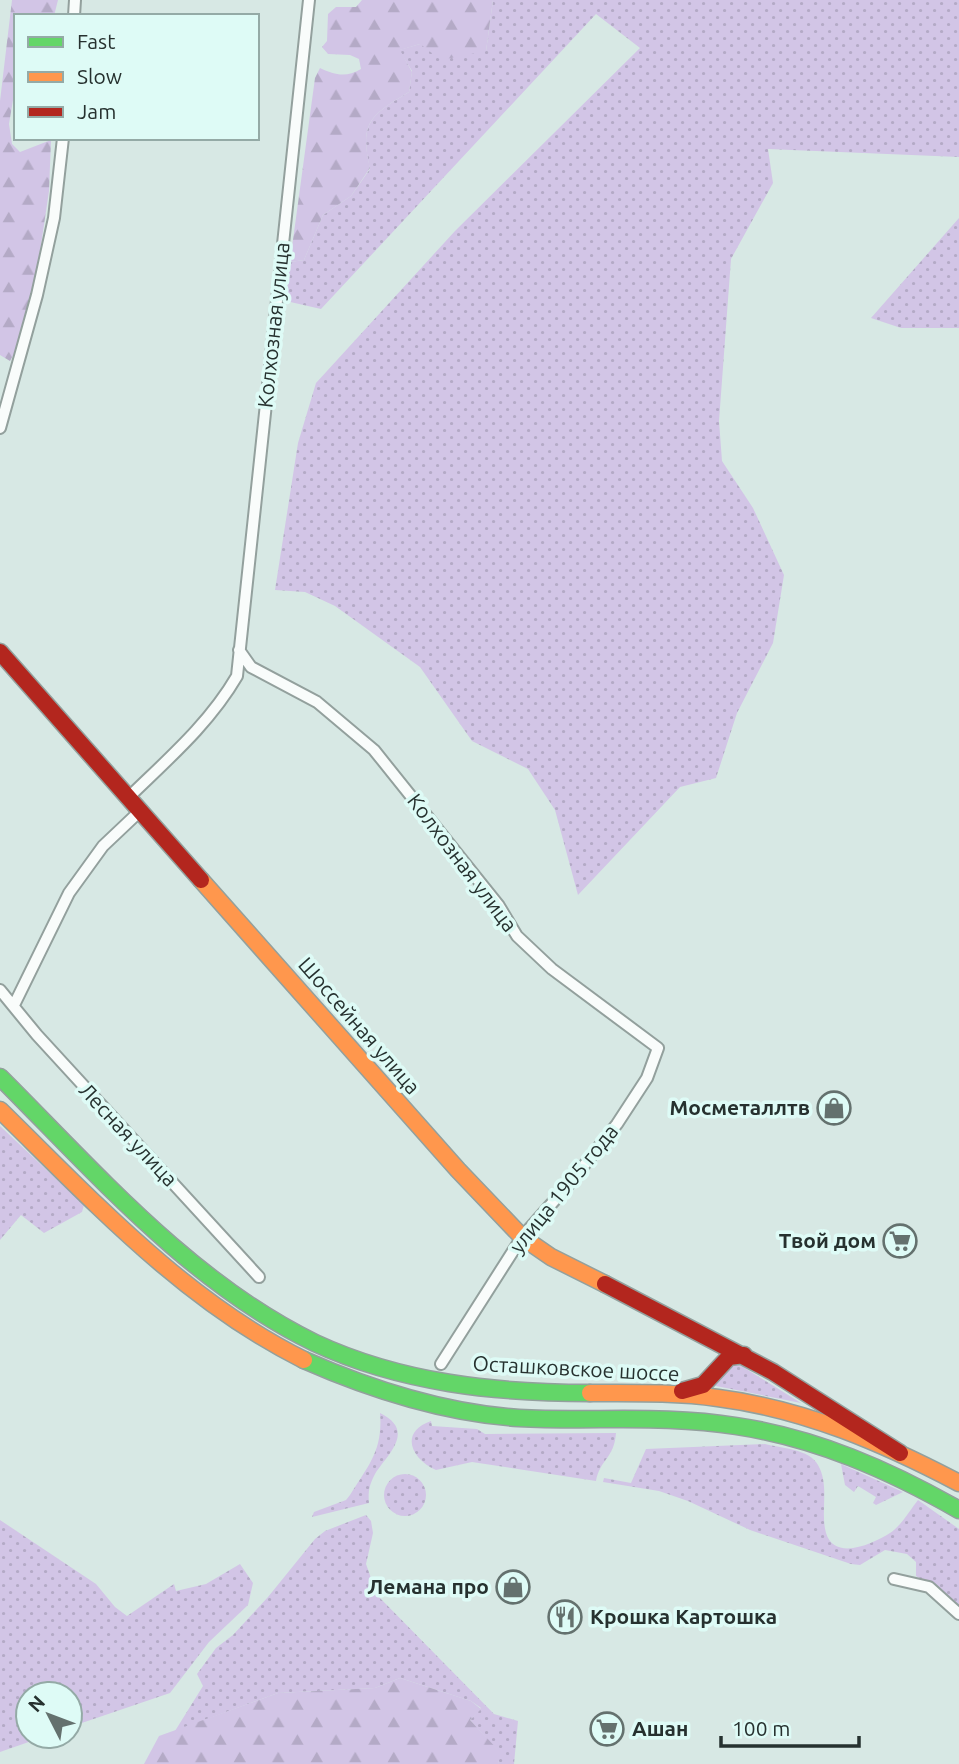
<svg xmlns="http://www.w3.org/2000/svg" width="959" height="1764" viewBox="0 0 959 1764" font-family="Ubuntu,sans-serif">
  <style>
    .grass { fill: url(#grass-dots) }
    .forest { fill: url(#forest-firs) }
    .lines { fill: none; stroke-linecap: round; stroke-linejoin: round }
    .street-casing { stroke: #93a09d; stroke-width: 14 }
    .fast-casing { stroke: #93a09d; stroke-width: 19 }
    .slow-casing { stroke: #93a09d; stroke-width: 19 }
    .jam-casing { stroke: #93a09d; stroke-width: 19 }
    .street { stroke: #f9fcfb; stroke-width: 10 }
    .fast { stroke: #63d668; stroke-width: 16 }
    .slow { stroke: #ff974d; stroke-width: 16 }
    .jam { stroke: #b3261e; stroke-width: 16 }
    .labels { text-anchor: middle; stroke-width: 7; stroke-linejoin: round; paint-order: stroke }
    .street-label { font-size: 21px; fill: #26312f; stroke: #defbf6 }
    .poi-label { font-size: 21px; font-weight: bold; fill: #26312f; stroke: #defbf6; text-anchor: end }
  </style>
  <defs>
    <pattern id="grass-dots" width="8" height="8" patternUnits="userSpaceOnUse" patternTransform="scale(1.75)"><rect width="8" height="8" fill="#d2c5e6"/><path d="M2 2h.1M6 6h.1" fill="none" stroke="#b4aac6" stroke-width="1.8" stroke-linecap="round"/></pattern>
    <pattern id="forest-firs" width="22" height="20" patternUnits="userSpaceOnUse" patternTransform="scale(1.75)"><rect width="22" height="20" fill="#d2c5e6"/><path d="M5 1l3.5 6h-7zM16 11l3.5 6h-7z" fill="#b4aac6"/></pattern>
  </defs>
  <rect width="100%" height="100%" fill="#d7e8e4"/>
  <path class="grass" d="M 493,0 L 959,0 L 959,157 L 768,149 L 773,183 L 731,259 L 719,421 L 722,461 L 753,508 L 784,575 L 773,643 L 737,713 L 716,778 L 680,787 L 578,895 L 555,810 L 528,769 L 472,741 L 420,667 L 335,606 L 305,592 L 275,590 L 298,443 L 316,383 L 455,231 L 640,48 L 596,14 L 321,309 L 286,301 L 290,262 L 304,260 L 323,215 L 351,196 L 370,169 C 359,122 371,115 409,92 L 412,71 L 399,50 L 420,44 L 486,51 Z
    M 959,218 L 959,328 L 901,328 L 871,318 Z
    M 0,1126 L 84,1205 L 82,1212 L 44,1233 L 21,1215 L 0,1240 Z
    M 732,1363 L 743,1367 L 801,1403 L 716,1386 L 714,1383 Z
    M 380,1413 C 419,1432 383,1458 374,1476 C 369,1486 368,1493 369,1503 L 312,1517 L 314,1512 L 346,1500 L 350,1495 C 369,1465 383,1450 380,1413 Z
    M 431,1421 L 432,1426 L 477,1429 L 485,1434 L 616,1433 C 614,1459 600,1459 596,1481 L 472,1462 L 436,1470 C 411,1459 399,1432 431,1421 Z
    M 765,1444 C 780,1448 810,1449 818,1465 C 830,1486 820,1512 826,1533 C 835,1562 874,1543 890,1533 C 901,1526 910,1510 918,1500 L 959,1529 L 959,1608 L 949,1597 L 916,1576 L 916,1562 L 907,1554 L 885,1550 L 860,1565 L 851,1564 L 750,1530 L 688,1501 L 659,1491 L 603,1482 L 604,1478 L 631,1483 L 646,1449 Z
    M 841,1464 L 903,1492 L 876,1505 L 873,1503 L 876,1497 L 858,1486 L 854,1492 L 845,1485 Z
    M384 1495a21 21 0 1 1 42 0a21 21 0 1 1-42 0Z
    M 366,1515 L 371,1521 L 373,1533 L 366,1564 L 377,1595 L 494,1714 L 518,1721 L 514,1764 L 498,1764 L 500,1753 L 470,1720 L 481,1708 L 471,1701 L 400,1678 L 375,1688 L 278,1693 L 175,1731 L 203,1686 L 197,1674 L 216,1648 L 233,1635 L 268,1597 L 315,1539 L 325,1531 Z
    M 0,1520 L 96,1584 L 115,1607 L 127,1616 L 174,1584 L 176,1591 L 206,1584 L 240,1564 L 253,1583 L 248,1605 L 209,1642 L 170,1693 L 70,1727 L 70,1694 L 28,1694 L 28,1736 L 46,1736 L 0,1752 Z"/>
  <path class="forest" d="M 12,0 L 58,0 L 54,16 L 16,16 L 16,82 L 9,124 L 12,144 L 20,152 L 51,140 L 49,191 L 37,272 L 20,343 L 10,361 L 0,355 L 0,101 Z
    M 362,0 L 493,0 L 486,51 L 441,60 L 420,44 L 400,50 L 412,72 L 409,92 C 371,115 359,122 370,168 L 351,196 L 323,215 L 304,260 L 290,262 L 315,78 L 320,68 C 335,75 346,78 361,69 L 359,59 L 350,55 L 328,54 L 322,47 L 327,41 L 328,14 L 336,7 L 356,7 Z
    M 400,1678 L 471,1701 L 481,1709 L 470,1720 L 501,1753 L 498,1764 L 144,1764 L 159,1736 L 278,1693 L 375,1688 Z"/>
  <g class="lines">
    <defs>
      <path id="street" d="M 74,16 L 75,0
        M 0,428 L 37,295 L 54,218 L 63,138
        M 239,650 L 251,667 L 317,702 L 374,750 L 499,906 L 517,936 L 552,969 L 658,1048 L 647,1078 L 617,1124 L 570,1183 L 522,1237 L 441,1364
        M 128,798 C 168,759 209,724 237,676 L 309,0
        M 0,990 L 37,1035 L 259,1277
        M 14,1005 L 69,893 L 103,846 L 140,811
        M 894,1579 L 929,1587 L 959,1614"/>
      <path id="fast" d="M 0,1077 C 96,1173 191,1283 315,1343 C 401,1383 496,1393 590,1393
        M 304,1360 C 372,1390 444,1413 519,1418 C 591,1422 664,1414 736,1426 C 816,1438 889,1470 959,1510"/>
      <path id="slow" d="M 201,880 L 458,1170 L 522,1237 L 551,1257 L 605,1284
        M 0,1110 C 94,1202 185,1301 304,1360
        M 590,1393 C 633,1393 676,1392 718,1398 C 804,1409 883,1443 959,1483"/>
      <path id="jam" d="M 0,652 L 201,880
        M 605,1284 L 773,1372 L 900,1453
        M 682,1391 L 703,1385 L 729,1357 L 744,1355"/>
    </defs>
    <use href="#street" class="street-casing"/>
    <use href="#fast" class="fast-casing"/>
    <use href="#slow" class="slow-casing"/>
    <use href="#jam" class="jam-casing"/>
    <use href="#street" class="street"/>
    <use href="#fast" class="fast"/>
    <use href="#slow" class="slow"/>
    <use href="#jam" class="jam"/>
  </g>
  <defs>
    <symbol id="shop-ring" viewBox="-11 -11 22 22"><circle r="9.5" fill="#defbf6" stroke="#64716e" stroke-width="1.5"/><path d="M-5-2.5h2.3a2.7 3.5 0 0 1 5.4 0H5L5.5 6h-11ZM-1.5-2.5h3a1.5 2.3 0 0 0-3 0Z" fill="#64716e"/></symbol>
    <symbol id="supermarket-ring" viewBox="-11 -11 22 22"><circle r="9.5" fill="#defbf6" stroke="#64716e" stroke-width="1.5"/><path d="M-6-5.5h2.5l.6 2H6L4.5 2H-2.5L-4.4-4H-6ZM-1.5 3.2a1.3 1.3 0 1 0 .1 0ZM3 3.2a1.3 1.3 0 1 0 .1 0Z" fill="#64716e"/></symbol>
    <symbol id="restaurant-ring" viewBox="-11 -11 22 22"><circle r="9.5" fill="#defbf6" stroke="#64716e" stroke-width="1.5"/><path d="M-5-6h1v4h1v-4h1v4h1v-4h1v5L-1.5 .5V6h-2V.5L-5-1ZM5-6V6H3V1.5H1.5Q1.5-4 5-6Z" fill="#64716e"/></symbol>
  </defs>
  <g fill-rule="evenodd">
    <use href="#shop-ring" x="815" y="1089" width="38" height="38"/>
    <use href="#supermarket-ring" x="881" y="1222" width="38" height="38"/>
    <use href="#shop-ring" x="494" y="1568" width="38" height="38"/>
    <use href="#restaurant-ring" x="546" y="1598" width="38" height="38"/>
    <use href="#supermarket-ring" x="588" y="1710" width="38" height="38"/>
  </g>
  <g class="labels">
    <g class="street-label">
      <text transform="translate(274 325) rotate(-84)" y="7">Колхозная улица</text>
      <text transform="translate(462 863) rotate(53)" y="7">Колхозная улица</text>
      <text transform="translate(359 1026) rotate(49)" y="7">Шоссейная улица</text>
      <text transform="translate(128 1135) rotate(47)" y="7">Лесная улица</text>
      <text transform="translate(564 1189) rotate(-51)" y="7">улица 1905 года</text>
      <text transform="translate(576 1369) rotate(3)" y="7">Осташковское шоссе</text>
    </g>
    <g class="poi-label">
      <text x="810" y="1115">Мосметаллтв</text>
      <text x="876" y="1248">Твой дом</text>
      <text x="489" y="1594">Лемана про</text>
      <text x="590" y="1624" text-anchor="start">Крошка Картошка</text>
      <text x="632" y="1736" text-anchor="start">Ашан</text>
    </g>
  </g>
  <rect x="14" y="14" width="245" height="126" fill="#defbf6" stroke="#94aaa6" stroke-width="2"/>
  <rect x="28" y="37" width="35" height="10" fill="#63d668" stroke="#94aaa6" stroke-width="2"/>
  <text x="77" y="49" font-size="21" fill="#26312f">Fast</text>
  <rect x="28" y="72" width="35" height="10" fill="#ff974d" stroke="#94aaa6" stroke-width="2"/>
  <text x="77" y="84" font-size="21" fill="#26312f">Slow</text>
  <rect x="28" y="107" width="35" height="10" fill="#b3261e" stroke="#94aaa6" stroke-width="2"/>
  <text x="77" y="119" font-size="21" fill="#26312f">Jam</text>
  <g transform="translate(49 1715) rotate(312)"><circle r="33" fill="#defbf6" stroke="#94aaa6" stroke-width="2"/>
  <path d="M0-5L12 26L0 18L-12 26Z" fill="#64716e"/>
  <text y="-10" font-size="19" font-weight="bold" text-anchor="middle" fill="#26312f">N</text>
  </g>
  <path d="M721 1736v10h138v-10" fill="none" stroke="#26312f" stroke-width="3.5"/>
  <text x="732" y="1736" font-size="21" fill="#26312f" stroke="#defbf6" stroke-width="5" paint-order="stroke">100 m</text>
</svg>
